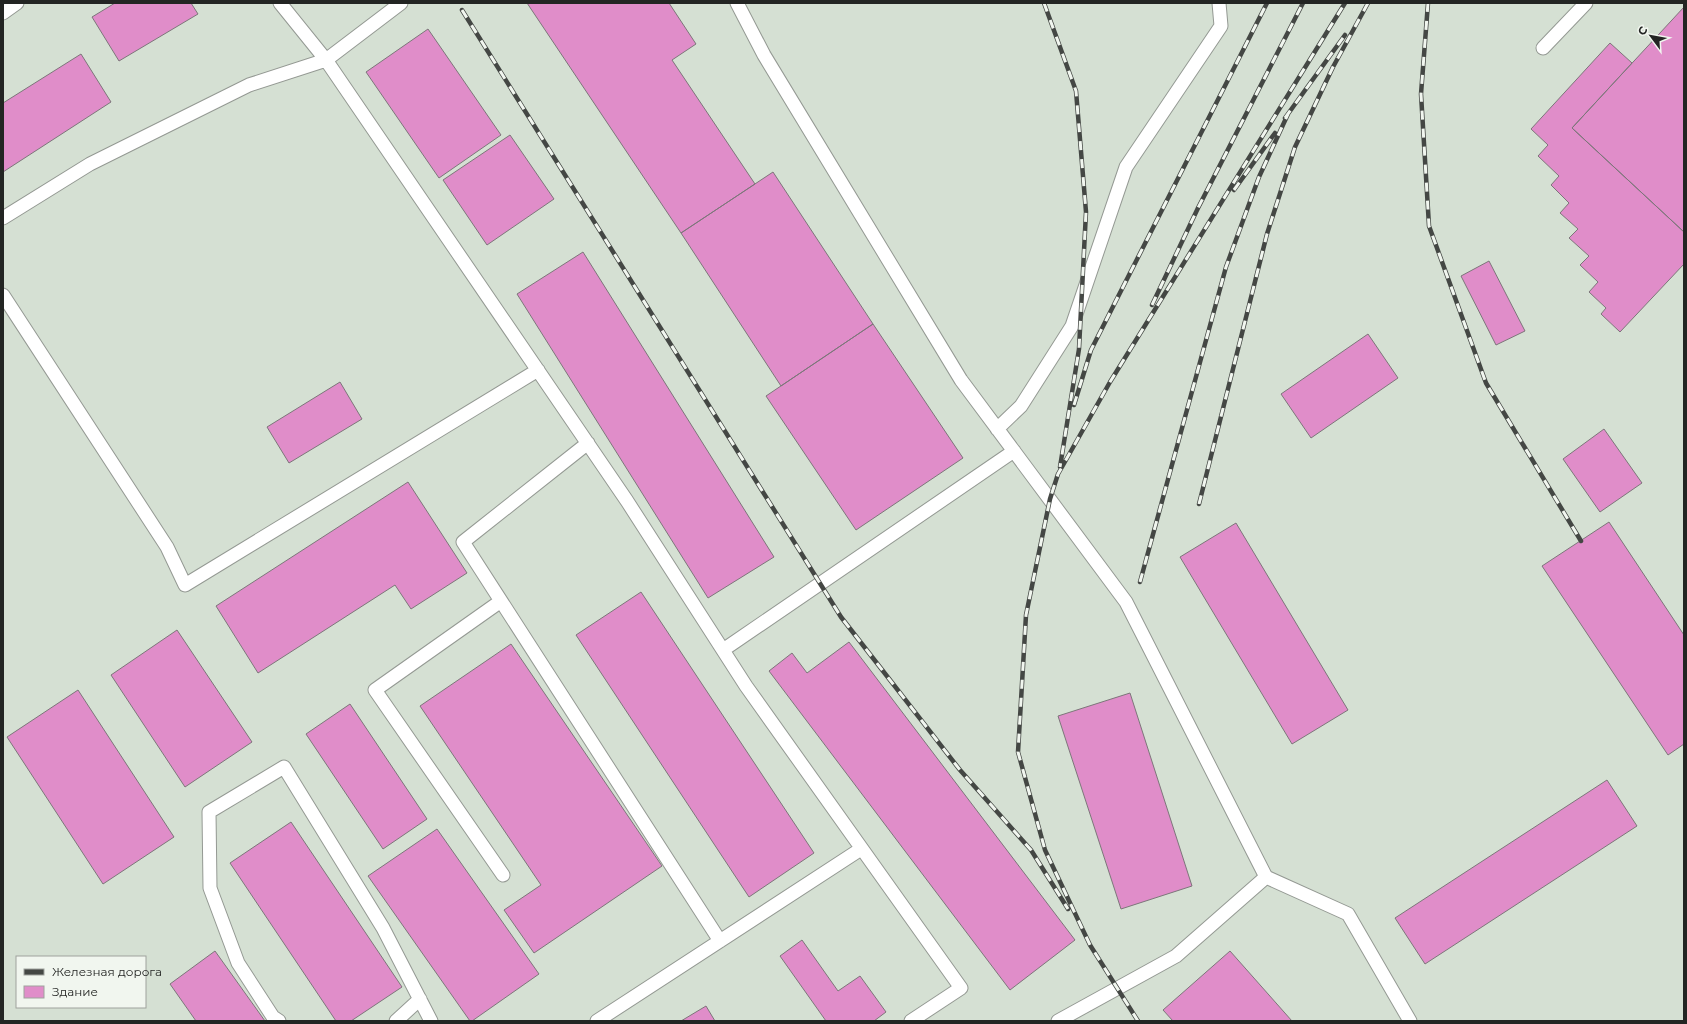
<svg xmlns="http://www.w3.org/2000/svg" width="1687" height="1024" viewBox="0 0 1687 1024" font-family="Montserrat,sans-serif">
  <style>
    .built { fill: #d5e0d3; fill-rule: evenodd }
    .building { fill: #e08dc9; stroke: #7d767a }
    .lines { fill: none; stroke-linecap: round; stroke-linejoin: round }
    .service-casing { stroke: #949993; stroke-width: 15 }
    .service { stroke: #fff; stroke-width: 13 }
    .rail-casing { stroke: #444744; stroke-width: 4.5 }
    .rail { stroke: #f1f6ef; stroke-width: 3; stroke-dasharray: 9; stroke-linecap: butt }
  </style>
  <rect width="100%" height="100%" fill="#e3e9e2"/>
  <path class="built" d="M 3,3 L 1684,3 L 1684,1021 L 3,1021 ZM 17,957 L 145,957 L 145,1007 L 17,1007 Z"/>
  <path class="building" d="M 115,3 L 191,3 L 198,14 L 119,61 L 92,17 Z
    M 527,3 L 669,3 L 696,44 L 672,60 L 755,184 L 681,233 Z
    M 1684,7 L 1684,232 L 1572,128 Z
    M 428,29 L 501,135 L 439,178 L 366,72 Z
    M 1610,43 L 1632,63 L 1572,128 L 1684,232 L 1684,264 L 1620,332 L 1601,314 L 1606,308 L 1589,292 L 1598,282 L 1580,265 L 1589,256 L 1569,238 L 1578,229 L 1560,213 L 1569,203 L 1551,185 L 1559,176 L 1538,156 L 1548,145 L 1531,129 Z
    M 81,54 L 111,102 L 3,172 L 3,103 Z
    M 510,135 L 554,199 L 487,245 L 443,180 Z
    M 773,172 L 873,324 L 781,386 L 681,233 Z
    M 583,252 L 774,557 L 708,598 L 517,294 Z
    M 1489,261 L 1525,331 L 1496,345 L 1461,276 Z
    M 873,324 L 963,458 L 856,530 L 766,396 Z
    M 1368,334 L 1398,378 L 1311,438 L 1281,394 Z
    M 340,382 L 362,419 L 289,463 L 267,427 Z
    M 1604,429 L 1642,483 L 1600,512 L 1563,459 Z
    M 408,482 L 467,573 L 411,609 L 395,585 L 258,673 L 216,606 Z
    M 1609,522 L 1684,635 L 1684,744 L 1668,755 L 1542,566 Z
    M 1236,523 L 1348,710 L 1292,744 L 1180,557 Z
    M 641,592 L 814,853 L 749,897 L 576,635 Z
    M 177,630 L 252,742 L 185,787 L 111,675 Z
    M 849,642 L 1075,940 L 1010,990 L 769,671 L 792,653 L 807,673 Z
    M 511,644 L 662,866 L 534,953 L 504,910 L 541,885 L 420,706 Z
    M 78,690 L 174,837 L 103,884 L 7,737 Z
    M 1130,693 L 1192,886 L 1121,909 L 1058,716 Z
    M 350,704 L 427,819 L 383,849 L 306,734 Z
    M 1607,780 L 1637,826 L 1425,964 L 1395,918 Z
    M 291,822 L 402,987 L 351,1021 L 336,1021 L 230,863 Z
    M 437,829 L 539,974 L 472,1021 L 470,1021 L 368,876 Z
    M 802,940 L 838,991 L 860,976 L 886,1012 L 874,1021 L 826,1021 L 780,956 Z
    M 215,951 L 265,1021 L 196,1021 L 170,984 Z
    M 1230,951 L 1292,1021 L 1173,1021 L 1163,1010 Z
    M 706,1006 L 715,1021 L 681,1021 Z"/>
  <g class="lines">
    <defs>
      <path id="service" d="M 401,3 L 326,60 L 627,501 L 746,686 L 961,988 L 911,1021
        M 737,3 L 764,55 L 961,380 L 1126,602 L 1266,877 L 1348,914 L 1410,1021
        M 3,13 L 17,3
        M 1543,48 L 1586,3
        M 3,218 L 90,164 L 249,85 L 326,60 L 280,3
        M 3,295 L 167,547 L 185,585 L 538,370
        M 997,429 L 1021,406 L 1072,326 L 1126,167 L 1221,26 L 1219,3
        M 588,443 L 463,542 L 720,941
        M 501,601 L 375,690 L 503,875
        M 723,650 L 1014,451
        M 279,1021 L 273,1017 L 238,963 L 210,888 L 209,812 L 284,767 L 383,928 L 431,1021
        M 396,1021 L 420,999
        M 597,1021 L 861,849
        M 1058,1021 L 1176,956 L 1266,877"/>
    </defs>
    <use href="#service" class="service-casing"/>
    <use href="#service" class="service"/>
    <defs>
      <path id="rail" d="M 1044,3 L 1076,91 L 1086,212 L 1079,349 L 1060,467
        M 1428,3 L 1421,94 L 1429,226 L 1486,383 L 1581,541
        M 462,10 L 841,617 L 960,770 L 1031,850 L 1068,909
        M 1285,118 L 1345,35
        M 1234,190 L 1275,133
        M 1152,305 L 1198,208 L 1303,3
        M 1074,405 L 1091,350 L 1267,3
        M 1199,504 L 1267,234 L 1295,147 L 1333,67 L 1368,3
        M 1140,582 L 1226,267 L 1259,177 L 1288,114
        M 1138,1021 L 1090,945 L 1045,850 L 1018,752 L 1026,615 L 1050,499 L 1058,474 L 1110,382 L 1345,3"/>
    </defs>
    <use href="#rail" class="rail-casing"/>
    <use href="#rail" class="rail"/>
  </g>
  <rect width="1687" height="1024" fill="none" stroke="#232523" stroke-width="8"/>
  <rect x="16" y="956" width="130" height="52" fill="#f1f6ef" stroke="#9fa29d"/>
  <rect x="24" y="969" width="20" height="6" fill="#444744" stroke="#9fa29d"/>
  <text x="52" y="976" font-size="12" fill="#232523">Железная дорога</text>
  <rect x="24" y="986" width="20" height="12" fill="#e08dc9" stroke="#9fa29d"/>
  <text x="52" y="996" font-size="12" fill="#232523">Здание</text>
  <g transform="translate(1651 36) rotate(302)" stroke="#f1f6ef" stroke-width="3" paint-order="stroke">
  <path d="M0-3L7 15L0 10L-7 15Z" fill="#232523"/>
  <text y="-6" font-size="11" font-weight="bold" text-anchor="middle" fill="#232523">С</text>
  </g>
</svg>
